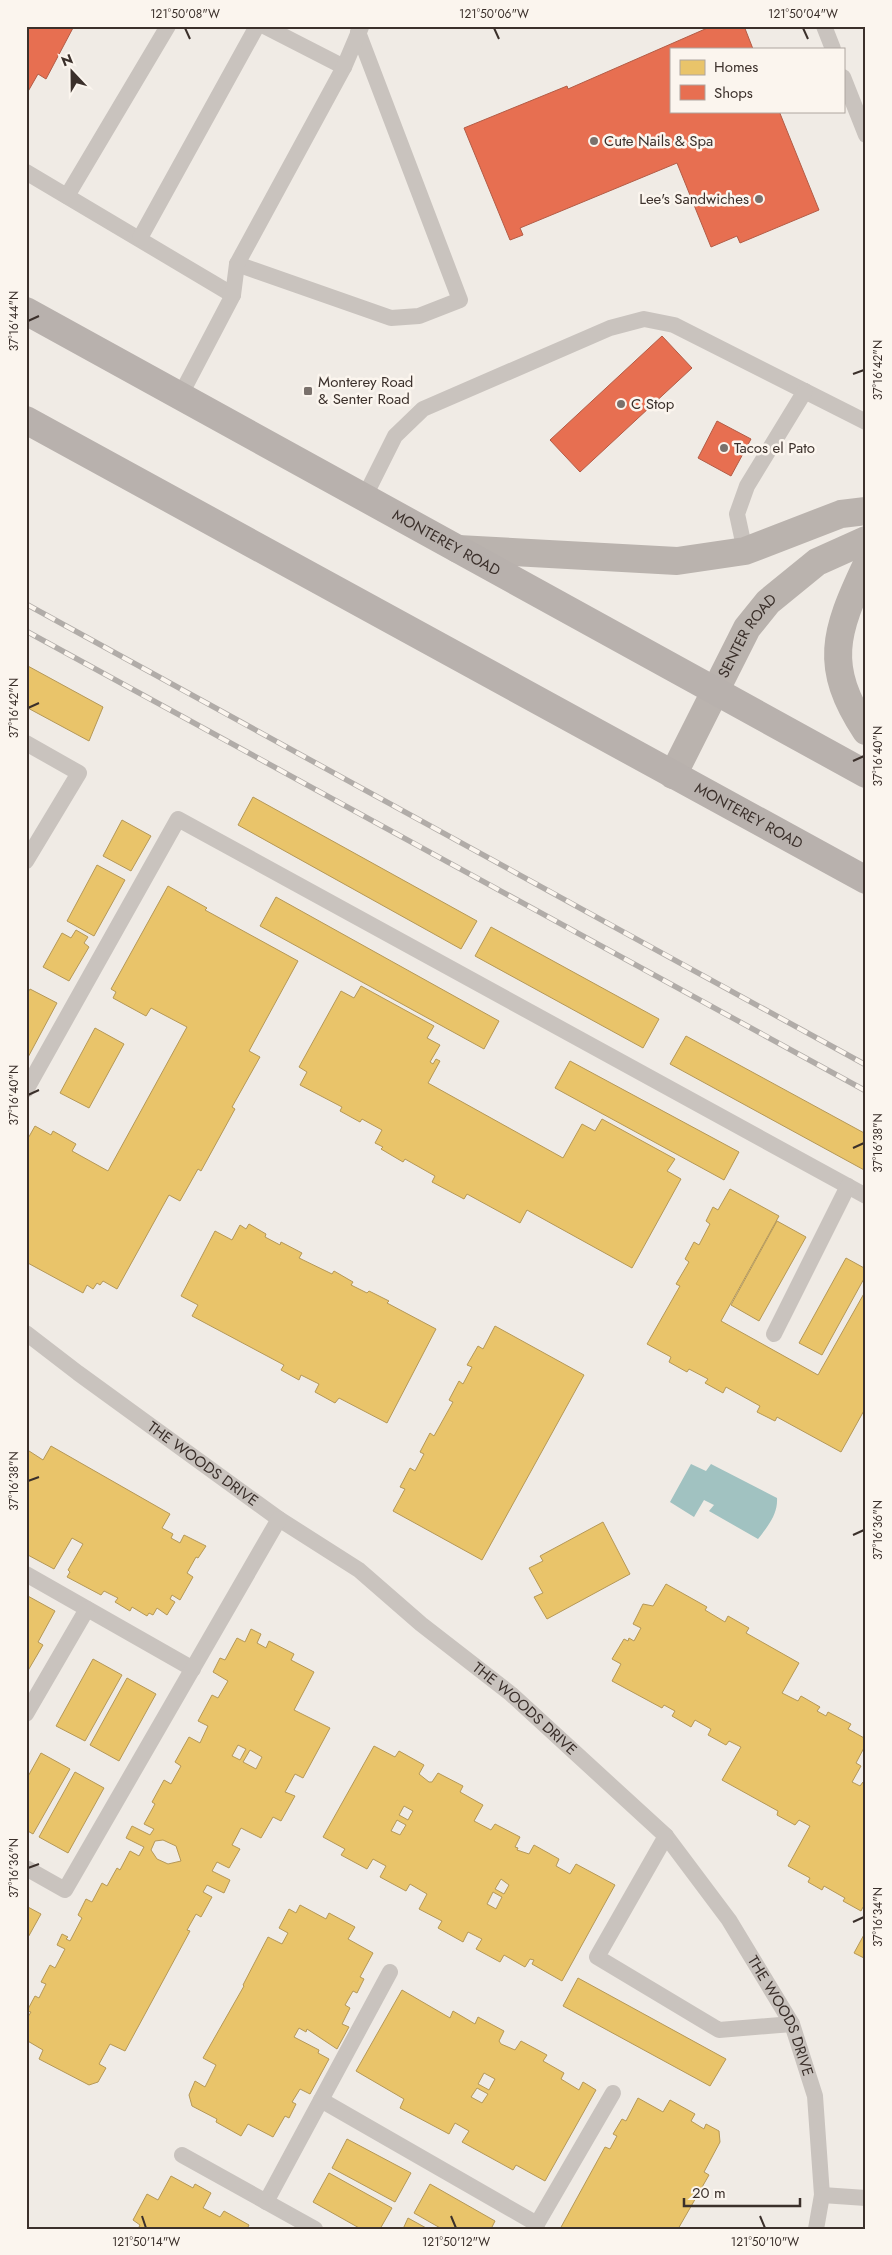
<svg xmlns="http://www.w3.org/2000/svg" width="892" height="2255" viewBox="0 0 892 2255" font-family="Jost,sans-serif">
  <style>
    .water { fill: #a1c2c1 }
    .homes { fill: #e9c46a; stroke: #b59857; fill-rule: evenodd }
    .shops { fill: #e76f51; stroke: #b35c46 }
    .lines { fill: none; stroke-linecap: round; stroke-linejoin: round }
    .lane { stroke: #c9c3be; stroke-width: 16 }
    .secondary { stroke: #bab3ae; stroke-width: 28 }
    .primary { stroke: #b8b1ad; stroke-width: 28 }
    .rail-casing { stroke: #b1aca8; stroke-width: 5.5 }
    .rail { stroke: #fbf5ee; stroke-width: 4; stroke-dasharray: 11; stroke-linecap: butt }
    .ticks { fill: none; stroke: #3b302b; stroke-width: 2 }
    .poi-dot { fill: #7a716c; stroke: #fbf5ee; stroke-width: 2 }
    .labels { text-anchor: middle; stroke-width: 5; stroke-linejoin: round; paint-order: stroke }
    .poi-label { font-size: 15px; fill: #3b302b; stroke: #fbf5ee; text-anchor: start }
    .street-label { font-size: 15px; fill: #3b302b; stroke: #fbf5ee }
    .neatline { fill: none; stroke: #3b302b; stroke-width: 2 }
    .ticks-label { font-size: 12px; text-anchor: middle; fill: #3b302b }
  </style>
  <rect width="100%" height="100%" fill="#f0ebe5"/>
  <path class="water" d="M 691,1464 L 706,1471 L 711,1464 L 777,1498 C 778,1514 768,1526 758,1539 L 709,1511 L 714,1505 L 704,1500 L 694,1517 L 670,1502 Z"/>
  <path class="homes" d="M 26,665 L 103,707 L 89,741 L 26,707 Z
    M 253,797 L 477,921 L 461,949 L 238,825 Z
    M 122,820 L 151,836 L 131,871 L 103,856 Z
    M 97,865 L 125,880 L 94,936 L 67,921 Z
    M 168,886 L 207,908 L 205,910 L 298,961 L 249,1051 L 260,1057 L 232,1107 L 235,1109 L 201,1171 L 198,1169 L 180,1201 L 169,1195 L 117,1289 L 103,1281 L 100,1285 L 97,1283 L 93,1289 L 87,1285 L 83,1293 L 26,1262 L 26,1142 L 35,1126 L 51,1135 L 53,1131 L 76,1144 L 72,1151 L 108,1171 L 187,1027 L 151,1008 L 146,1016 L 113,998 L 116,992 L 111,989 Z
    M 276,897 L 499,1021 L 484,1049 L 260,926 Z
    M 491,927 L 659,1019 L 643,1048 L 475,956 Z
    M 76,930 L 88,937 L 84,943 L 89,947 L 69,981 L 43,967 L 62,933 L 71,938 Z
    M 361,986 L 434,1026 L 427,1038 L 440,1045 L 430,1062 L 433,1064 L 436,1059 L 440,1061 L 428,1083 L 563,1158 L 582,1124 L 595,1131 L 602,1119 L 675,1159 L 667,1171 L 681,1179 L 632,1268 L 527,1210 L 520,1223 L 467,1194 L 464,1199 L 432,1182 L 435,1176 L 405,1159 L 403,1162 L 381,1149 L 383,1147 L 375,1143 L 382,1130 L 362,1119 L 360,1122 L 340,1111 L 342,1107 L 300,1085 L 307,1072 L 299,1067 L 341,991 L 354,998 Z
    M 30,989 L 57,1003 L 26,1061 L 26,996 Z
    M 95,1028 L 124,1044 L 89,1108 L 60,1093 Z
    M 686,1036 L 866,1134 L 866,1171 L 670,1064 Z
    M 570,1061 L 739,1152 L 724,1180 L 555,1088 Z
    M 730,1189 L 779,1216 L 721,1321 L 818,1375 L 866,1290 L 866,1407 L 841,1452 L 777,1417 L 775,1421 L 757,1412 L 760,1406 L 726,1387 L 723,1393 L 705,1383 L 708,1379 L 689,1369 L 687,1372 L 669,1362 L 671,1357 L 647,1344 L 680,1286 L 676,1284 L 689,1262 L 685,1259 L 694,1242 L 699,1245 L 710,1224 L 706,1221 L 713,1207 L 718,1210 Z
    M 777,1221 L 806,1237 L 759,1321 L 731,1305 Z
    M 249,1224 L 266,1234 L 265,1237 L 280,1245 L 281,1242 L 302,1253 L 299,1258 L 332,1274 L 334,1271 L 353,1282 L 351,1285 L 367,1293 L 369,1291 L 389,1301 L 387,1303 L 436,1329 L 387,1423 L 339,1398 L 335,1403 L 315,1392 L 319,1384 L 301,1375 L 299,1380 L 281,1370 L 284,1365 L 192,1316 L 198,1305 L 181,1296 L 215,1231 L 232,1240 L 240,1225 L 246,1229 Z
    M 846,1258 L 866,1269 L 866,1275 L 822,1355 L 799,1343 Z
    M 495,1326 L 584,1375 L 482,1560 L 393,1511 L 405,1489 L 400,1487 L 410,1468 L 415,1471 L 424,1454 L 420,1452 L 430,1433 L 434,1436 L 453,1402 L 449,1400 L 459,1381 L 463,1384 L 472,1367 L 467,1365 L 478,1346 L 483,1349 Z
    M 51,1446 L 170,1514 L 162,1528 L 173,1534 L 171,1538 L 180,1543 L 184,1535 L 206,1546 L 198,1558 L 196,1557 L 187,1573 L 193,1577 L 180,1600 L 172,1595 L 170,1599 L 175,1602 L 167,1615 L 157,1608 L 153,1615 L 149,1613 L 147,1616 L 132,1607 L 130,1611 L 115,1602 L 118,1598 L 104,1591 L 101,1595 L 67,1577 L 70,1572 L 68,1570 L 83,1544 L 72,1538 L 54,1569 L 26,1554 L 26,1449 L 43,1460 Z
    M 603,1522 L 630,1574 L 547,1619 L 534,1597 L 543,1593 L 529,1568 L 543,1561 L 540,1556 Z
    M 666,1584 L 707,1607 L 705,1610 L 725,1622 L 728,1616 L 749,1628 L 746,1633 L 799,1663 L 782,1693 L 798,1701 L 801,1696 L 820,1707 L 817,1711 L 826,1716 L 828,1712 L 851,1724 L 848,1729 L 866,1739 L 866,1744 L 856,1763 L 861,1766 L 852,1782 L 860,1786 L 863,1782 L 866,1783 L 866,1908 L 863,1907 L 861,1911 L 843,1901 L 845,1898 L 824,1886 L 822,1890 L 808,1882 L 810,1878 L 788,1866 L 810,1826 L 799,1820 L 795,1825 L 777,1815 L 778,1811 L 722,1780 L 741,1747 L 729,1741 L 726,1745 L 708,1735 L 711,1729 L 695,1720 L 691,1727 L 672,1716 L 675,1711 L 664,1705 L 662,1708 L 612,1681 L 621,1664 L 612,1659 L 624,1639 L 628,1641 L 629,1638 L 634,1641 L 641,1628 L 633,1624 L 643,1604 L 653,1606 Z
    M 26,1595 L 55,1611 L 38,1642 L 43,1645 L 26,1674 Z
    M 251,1629 L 261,1634 L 257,1643 L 266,1648 L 269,1641 L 294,1654 L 291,1660 L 314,1672 L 294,1710 L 330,1728 L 303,1778 L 295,1774 L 285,1792 L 295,1796 L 281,1821 L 273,1817 L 261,1838 L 241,1828 L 232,1845 L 240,1849 L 229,1868 L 217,1862 L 212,1871 L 230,1880 L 224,1893 L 207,1885 L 203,1892 L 212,1897 L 201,1917 L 196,1914 L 187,1930 L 190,1931 L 125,2051 L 110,2044 L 99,2064 L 106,2068 L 98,2082 L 89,2085 L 39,2059 L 43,2050 L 26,2040 L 26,2020 L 31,2012 L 27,2011 L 35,1996 L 39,1998 L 46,1984 L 41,1982 L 50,1965 L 55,1968 L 65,1949 L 57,1945 L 62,1934 L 68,1937 L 66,1939 L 70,1941 L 82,1918 L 78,1915 L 86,1899 L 92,1902 L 102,1883 L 107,1886 L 117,1868 L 120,1870 L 130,1851 L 139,1856 L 144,1847 L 126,1838 L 132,1826 L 150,1835 L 154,1829 L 144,1824 L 155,1804 L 152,1802 L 164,1780 L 171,1784 L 181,1766 L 175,1762 L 189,1737 L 200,1743 L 208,1726 L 198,1721 L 212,1695 L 218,1698 L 228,1681 L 213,1672 L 220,1658 L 225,1660 L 237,1638 L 245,1642 ZM 238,1745 L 246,1749 L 240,1760 L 232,1756 ZM 250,1750 L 262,1757 L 256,1769 L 243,1762 ZM 163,1840 L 176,1846 L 181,1861 L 168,1864 L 157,1859 L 151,1850 L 155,1841 Z
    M 93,1659 L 122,1675 L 85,1741 L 56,1726 Z
    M 127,1678 L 156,1694 L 119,1761 L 90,1745 Z
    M 374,1746 L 395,1757 L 399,1751 L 424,1765 L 419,1774 L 429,1782 L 432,1782 L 438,1773 L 463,1786 L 460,1792 L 483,1805 L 474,1821 L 491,1830 L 495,1824 L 520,1837 L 515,1847 L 518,1848 L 517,1850 L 529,1854 L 534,1845 L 559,1859 L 556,1866 L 570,1874 L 576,1864 L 615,1885 L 562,1981 L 532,1964 L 534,1960 L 530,1959 L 525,1967 L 504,1955 L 500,1962 L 476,1949 L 482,1939 L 468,1932 L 463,1942 L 438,1928 L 442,1921 L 419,1909 L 427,1894 L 410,1884 L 406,1891 L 380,1877 L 386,1866 L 373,1859 L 367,1869 L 341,1855 L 345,1849 L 323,1837 ZM 404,1806 L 413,1811 L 408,1820 L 399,1815 ZM 397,1820 L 406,1825 L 400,1835 L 391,1831 ZM 501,1879 L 509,1885 L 504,1894 L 495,1889 ZM 493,1892 L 502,1897 L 496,1909 L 487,1904 Z
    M 41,1753 L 70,1769 L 33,1834 L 26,1830 L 26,1780 Z
    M 75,1772 L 104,1788 L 68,1853 L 39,1837 Z
    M 300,1905 L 326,1919 L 329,1913 L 355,1927 L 348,1939 L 373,1953 L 360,1977 L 364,1979 L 357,1993 L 353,1991 L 345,2005 L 350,2008 L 342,2024 L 349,2027 L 337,2049 L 307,2029 L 306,2032 L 299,2028 L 294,2037 L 319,2050 L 318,2053 L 329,2059 L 310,2094 L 300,2089 L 292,2102 L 296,2104 L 289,2118 L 285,2116 L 273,2137 L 248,2124 L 241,2136 L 216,2122 L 217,2119 L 192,2106 L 189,2095 L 195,2081 L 205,2087 L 216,2065 L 203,2058 L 244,1986 L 243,1985 L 268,1937 L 282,1944 L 288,1933 L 279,1928 L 289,1909 L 296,1913 Z
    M 26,1906 L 41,1914 L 26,1941 Z
    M 866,1931 L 866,1959 L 854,1953 Z
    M 578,1978 L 726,2059 L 710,2086 L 563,2006 Z
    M 402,1990 L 450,2018 L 453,2011 L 475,2024 L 478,2017 L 504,2031 L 499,2041 L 501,2044 L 515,2050 L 521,2041 L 547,2055 L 543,2061 L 564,2073 L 561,2079 L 579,2090 L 583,2082 L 596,2090 L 545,2181 L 516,2165 L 513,2170 L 462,2142 L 469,2131 L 455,2123 L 449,2134 L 400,2108 L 404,2099 L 356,2071 ZM 484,2073 L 495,2079 L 489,2090 L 478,2084 ZM 477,2088 L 488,2094 L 482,2103 L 471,2097 Z
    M 638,2098 L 663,2112 L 670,2100 L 695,2114 L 691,2121 L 704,2129 L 706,2124 L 719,2131 L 720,2142 L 704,2172 L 709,2175 L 678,2229 L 560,2229 L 605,2147 L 610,2149 L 617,2136 L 613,2134 L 622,2119 L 626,2121 Z
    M 347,2139 L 411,2173 L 395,2202 L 332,2168 Z
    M 329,2173 L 392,2208 L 380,2229 L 361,2229 L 313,2202 Z
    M 171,2176 L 193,2188 L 195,2184 L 211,2193 L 203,2208 L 220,2217 L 224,2211 L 249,2225 L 247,2229 L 138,2229 L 140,2225 L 133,2220 L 147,2194 L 158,2200 Z
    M 430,2184 L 495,2221 L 491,2229 L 442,2229 L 414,2213 Z
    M 408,2218 L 428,2229 L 403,2229 Z"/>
  <path class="shops" d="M 26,26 L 74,26 L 46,79 L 38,74 L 26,95 Z
    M 712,26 L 744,26 L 753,49 L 671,49 L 671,111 L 779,111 L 819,210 L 740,243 L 737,236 L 711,247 L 677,163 L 520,228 L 523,235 L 510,240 L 464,128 L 567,86 L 568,89 Z
    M 662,336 L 692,368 L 580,472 L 550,440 Z
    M 717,421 L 751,439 L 731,476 L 698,458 Z"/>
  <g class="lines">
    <g class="lane">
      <path d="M 264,26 L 344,67"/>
      <path d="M 824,26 L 833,49"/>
      <path d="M 843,77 L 866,135"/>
      <path d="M 26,172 L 233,295"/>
      <path d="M 67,196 L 168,26"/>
      <path d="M 140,238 L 257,26"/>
      <path d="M 237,264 L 391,318 L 419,316 L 460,300 L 358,32"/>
      <path d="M 180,396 L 233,295 L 237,264 L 344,67 L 361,27"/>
      <path d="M 364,498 L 395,436 L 423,409 L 610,328 L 644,319 L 674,325 L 866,422"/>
      <path d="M 745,551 L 737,514 L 747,486 L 805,391"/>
      <path d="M 26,743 L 79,773 L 26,861"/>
      <path d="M 26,1090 L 178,819 L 866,1196"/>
      <path id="s1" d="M 26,1333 L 78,1373 L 279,1519 L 359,1570 L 421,1624 L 511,1694 L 666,1836 L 729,1920 L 792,2024 L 815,2096 L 822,2195 L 816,2229"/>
      <path d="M 774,1334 L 848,1186"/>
      <path d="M 26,1574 L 193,1669"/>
      <path d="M 26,1714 L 87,1609"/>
      <path d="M 666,1836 L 597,1957 L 719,2030 L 792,2024"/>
      <path d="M 26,1868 L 65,1890 L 279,1519"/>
      <path d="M 321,2100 L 537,2224"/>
      <path d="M 182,2155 L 315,2229"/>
      <path d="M 822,2195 L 866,2198"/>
      <path d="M 266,2202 L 390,1972"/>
      <path d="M 534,2229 L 613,2093"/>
    </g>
    <g class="secondary">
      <path d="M 458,549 L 677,561 L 745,551 L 841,514 L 866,511"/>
      <path d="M 866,566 C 835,632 823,666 866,731"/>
      <path id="s2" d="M 673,775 L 747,628 L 768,602 L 817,562 L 866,540"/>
    </g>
    <g class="primary">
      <path id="s3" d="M 26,311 L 866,774"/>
      <path id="s4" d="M 26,420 L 866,880"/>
    </g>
    <defs>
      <path id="rail" d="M 26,604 L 866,1065
        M 26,631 L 866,1091"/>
    </defs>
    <use href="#rail" class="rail-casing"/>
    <use href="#rail" class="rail"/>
  </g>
  <path class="ticks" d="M 185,28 L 190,39M 494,28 L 499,39M 803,28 L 808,39M 28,321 L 39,316M 853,374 L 864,370M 28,708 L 39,703M 853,761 L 864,756M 28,1095 L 39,1090M 853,1148 L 864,1143M 28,1481 L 39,1477M 853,1535 L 864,1530M 28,1868 L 39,1864M 853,1922 L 864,1917M 142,2216 L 146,2228M 451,2216 L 456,2228M 760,2216 L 765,2228"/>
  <g class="poi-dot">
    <circle cx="594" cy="141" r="5"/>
    <circle cx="759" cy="199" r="5"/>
    <rect x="303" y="386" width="10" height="10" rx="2.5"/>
    <circle cx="621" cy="404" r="5"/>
    <circle cx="724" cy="448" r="5"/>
  </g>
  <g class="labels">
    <g class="poi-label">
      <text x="604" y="146">Cute Nails &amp; Spa</text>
      <text x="749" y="204" text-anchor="end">Lee's Sandwiches</text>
      <text x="318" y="387">Monterey Road<tspan x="318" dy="17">&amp; Senter Road</tspan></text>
      <text x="631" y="409">C Stop</text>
      <text x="734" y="453">Tacos el Pato</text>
    </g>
    <g class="street-label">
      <text dy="5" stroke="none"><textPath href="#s3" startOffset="480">MONTEREY ROAD</textPath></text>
      <text dy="5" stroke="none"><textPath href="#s2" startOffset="158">SENTER ROAD</textPath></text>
      <text dy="5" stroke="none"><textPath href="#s4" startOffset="824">MONTEREY ROAD</textPath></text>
      <text dy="5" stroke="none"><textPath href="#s1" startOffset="220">THE WOODS DRIVE</textPath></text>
      <text dy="5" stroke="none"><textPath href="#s1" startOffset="625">THE WOODS DRIVE</textPath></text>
      <text dy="5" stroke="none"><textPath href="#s1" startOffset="1030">THE WOODS DRIVE</textPath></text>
    </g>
  </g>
  <rect width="892" height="2255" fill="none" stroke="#fbf5ee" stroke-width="55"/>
  <rect x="670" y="48" width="175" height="65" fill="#fbf5ee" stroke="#aea6a0"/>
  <rect x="680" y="60" width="25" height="15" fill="#e9c46a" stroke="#aea6a0"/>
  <text x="714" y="72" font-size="15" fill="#3b302b">Homes</text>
  <rect x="680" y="85" width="25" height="15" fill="#e76f51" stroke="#aea6a0"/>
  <text x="714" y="98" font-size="15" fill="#3b302b">Shops</text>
  <g transform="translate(72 72) rotate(338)" stroke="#fbf5ee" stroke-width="4" paint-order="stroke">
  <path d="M0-4L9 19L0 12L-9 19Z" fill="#3b302b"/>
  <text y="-8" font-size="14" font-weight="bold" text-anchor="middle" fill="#3b302b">N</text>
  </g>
  <path d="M684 2198v8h116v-8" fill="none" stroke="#3b302b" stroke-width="2.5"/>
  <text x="692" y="2198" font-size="15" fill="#3b302b" stroke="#fbf5ee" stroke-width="4" paint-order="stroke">20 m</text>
  <rect x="28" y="28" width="836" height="2200" class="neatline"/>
  <g class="ticks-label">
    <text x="185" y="18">121°50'08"W</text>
    <text x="494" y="18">121°50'06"W</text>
    <text x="803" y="18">121°50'04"W</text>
    <text transform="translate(14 321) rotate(-90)" y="4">37°16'44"N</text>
    <text transform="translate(878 370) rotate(-90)" y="4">37°16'42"N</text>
    <text transform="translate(14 708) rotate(-90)" y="4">37°16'42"N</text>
    <text transform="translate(878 756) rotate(-90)" y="4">37°16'40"N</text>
    <text transform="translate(14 1095) rotate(-90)" y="4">37°16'40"N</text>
    <text transform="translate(878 1143) rotate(-90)" y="4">37°16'38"N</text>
    <text transform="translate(14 1481) rotate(-90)" y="4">37°16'38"N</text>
    <text transform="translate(878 1530) rotate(-90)" y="4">37°16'36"N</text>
    <text transform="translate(14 1868) rotate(-90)" y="4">37°16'36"N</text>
    <text transform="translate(878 1917) rotate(-90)" y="4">37°16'34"N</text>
    <text x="146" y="2246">121°50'14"W</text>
    <text x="456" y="2246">121°50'12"W</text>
    <text x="765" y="2246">121°50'10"W</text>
  </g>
</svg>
